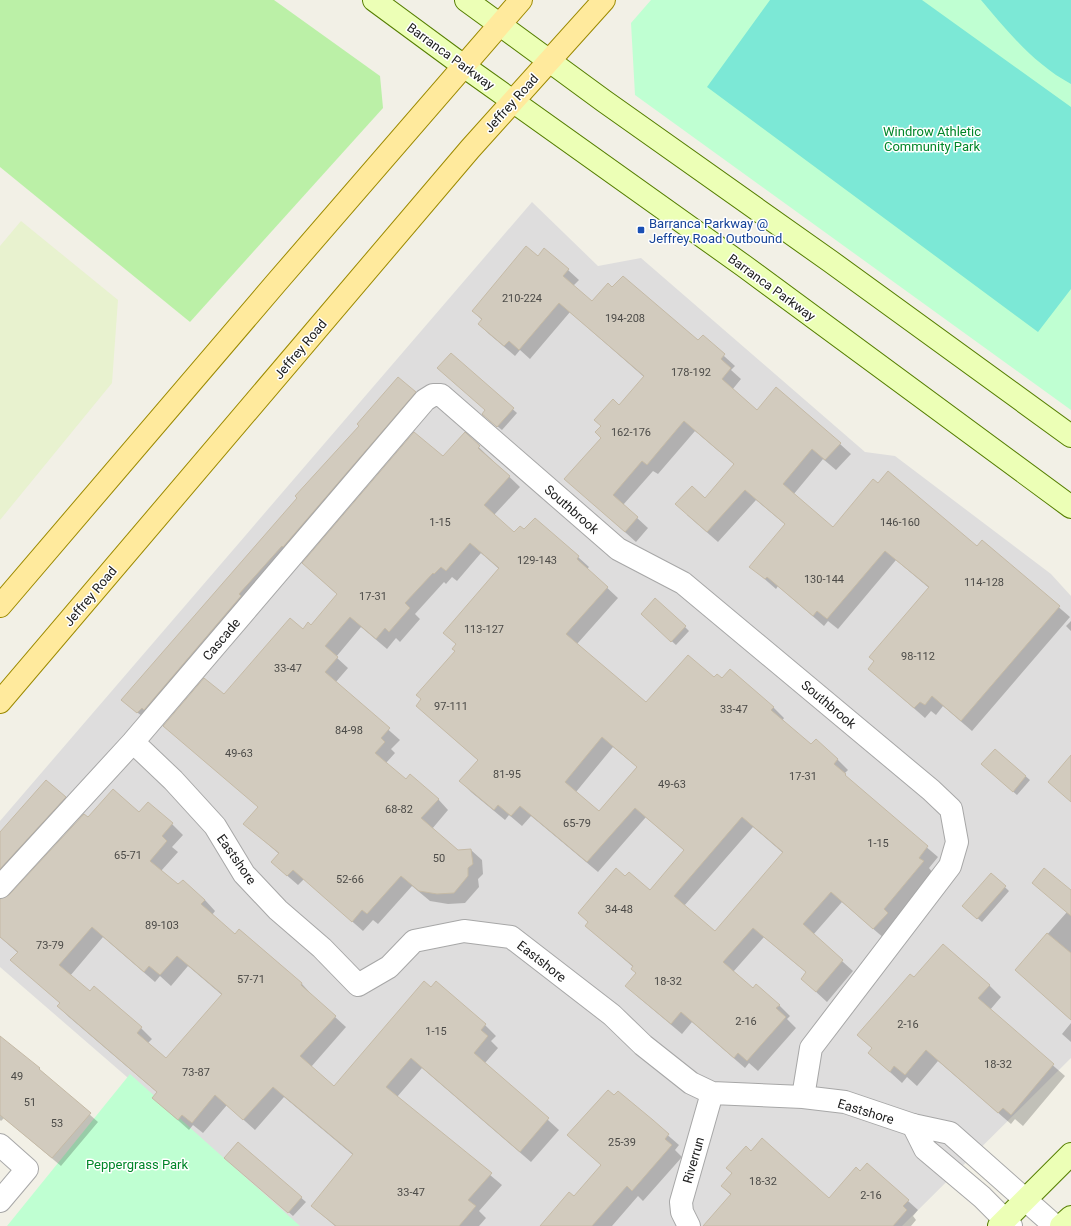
<svg xmlns="http://www.w3.org/2000/svg" width="1071" height="1226" viewBox="0 0 1071 1226" font-family="Roboto,sans-serif">
  <style>
    .residential { fill: #dedddd }
    .farmland { fill: #e8f2cf }
    .grass { fill: #bbf0a7 }
    .park { fill: #bfffd2 }
    .pitch { fill: #7ce8d6 }
    .shadow { fill: #0003; fill-rule: evenodd }
    .building { fill: #d2cbbe; stroke: #c5baa6; fill-rule: evenodd }
    .lines { fill: none; stroke-linecap: round; stroke-linejoin: round }
    .minor-casing { stroke: #a7a7a7; stroke-width: 24 }
    .tertiary-casing { stroke: #a7a7a7; stroke-width: 24 }
    .secondary-casing { stroke: #557e00; stroke-width: 24 }
    .primary-casing { stroke: #9c8a00; stroke-width: 24 }
    .minor { stroke: #fff; stroke-width: 22 }
    .tertiary { stroke: #fff; stroke-width: 22 }
    .secondary { stroke: #ecffb6; stroke-width: 22 }
    .primary { stroke: #ffea9d; stroke-width: 22 }
    .transit-dot { fill: #1a4fb4; stroke: #fff; stroke-width: 1.5 }
    .labels { text-anchor: middle; stroke-width: 3; stroke-linejoin: round; paint-order: stroke }
    .number-label { font-size: 11px; fill: #4c4b48 }
    .street-label { font-size: 13px; fill: #202020; stroke: #fff }
    .park-label { font-size: 13px; fill: #018629; stroke: #fff }
    .transit-label { font-size: 13px; fill: #164399; stroke: #fff; text-anchor: start }
  </style>
  <rect width="100%" height="100%" fill="#f2f0e6"/>
  <path class="residential" d="M 532,202 L 598,266 L 641,258 L 865,452 L 895,456 L 1051,574 L 1071,596 L 1071,1058 L 902,1226 L 299,1226 L 0,967 L 0,821 Z"/>
  <path class="farmland" d="M 21,221 L 118,300 L 112,383 L 0,520 L 0,246 Z"/>
  <path class="grass" d="M 0,0 L 274,0 L 380,76 L 383,108 L 190,322 L 0,167 Z"/>
  <path class="park" d="M 651,0 L 1071,0 L 1071,410 L 635,95 L 631,23 Z
    M 130,1074 L 300,1226 L 7,1226 Z"/>
  <path class="pitch" d="M 770,0 L 922,0 L 1071,107 L 1071,289 L 1038,332 L 707,87 Z
    M 981,0 L 1071,0 L 1071,84 C 1035,65 1007,31 981,0 Z"/>
  <path class="shadow" d="M 538,257 L 568,270 L 579,280 L 573,286 L 592,302 L 699,341 L 703,337 L 735,366 L 731,370 L 741,379 L 732,390 L 757,411 L 840,444 L 851,454 L 836,470 L 823,459 L 793,495 L 833,529 L 977,548 L 982,541 L 1070,617 L 972,731 L 943,706 L 936,715 L 931,711 L 925,718 L 869,669 L 929,588 L 896,560 L 838,629 L 828,621 L 824,626 L 778,586 L 776,589 L 751,567 L 786,525 L 756,500 L 718,542 L 687,515 L 705,500 L 735,465 L 695,431 L 658,474 L 653,471 L 623,505 L 648,528 L 636,542 L 566,479 L 602,438 L 619,406 L 644,377 L 570,312 L 530,359 L 520,350 L 515,356 L 489,334 L 479,324 L 482,320 L 473,311 Z
    M 451,354 L 517,413 L 502,430 L 487,418 L 486,411 Z
    M 415,392 L 419,396 L 142,716 L 126,704 L 360,426 Z
    M 465,434 L 520,487 L 494,515 L 514,534 L 578,557 L 589,567 L 587,569 L 618,598 L 577,644 L 646,704 L 714,679 L 722,680 L 730,670 L 774,708 L 784,718 L 782,721 L 812,746 L 816,741 L 838,760 L 848,770 L 844,774 L 855,786 L 938,857 L 929,868 L 933,873 L 894,920 L 898,924 L 885,939 L 842,902 L 813,935 L 853,971 L 827,1002 L 802,979 L 807,973 L 764,937 L 733,972 L 753,989 L 779,1005 L 790,1016 L 787,1019 L 796,1028 L 758,1071 L 749,1063 L 745,1068 L 692,1022 L 682,1034 L 637,996 L 637,974 L 633,967 L 586,926 L 625,878 L 650,891 L 685,851 L 646,817 L 598,872 L 531,816 L 522,826 L 509,815 L 505,820 L 471,792 L 461,781 L 478,760 L 417,706 L 456,651 L 499,569 L 481,553 L 457,581 L 452,577 L 446,584 L 444,582 L 415,614 L 420,619 L 400,642 L 396,638 L 387,649 L 361,627 L 336,657 L 348,668 L 335,683 L 400,740 L 391,749 L 395,753 L 386,763 L 406,780 L 438,799 L 448,810 L 432,829 L 458,851 L 471,850 L 482,860 L 483,874 L 478,879 L 479,887 L 465,903 L 448,904 L 430,901 L 412,886 L 378,924 L 373,920 L 363,931 L 304,879 L 298,885 L 283,872 L 279,854 L 245,824 L 259,807 L 164,726 L 224,696 L 303,630 L 311,626 L 338,595 L 303,563 L 443,457 ZM 613,747 L 637,767 L 599,812 L 576,792 ZM 753,827 L 783,853 L 715,933 L 684,906 Z
    M 646,618 L 685,627 L 689,631 L 676,645 Z
    M 1071,621 L 1071,631 L 1066,626 Z
    M 995,750 L 1030,780 L 1017,795 L 986,768 Z
    M 65,798 L 69,802 L 0,877 L 0,834 Z
    M 139,813 L 172,824 L 183,835 L 172,847 L 178,852 L 161,871 L 178,886 L 205,900 L 215,911 L 212,915 L 235,935 L 240,930 L 302,984 L 312,995 L 312,996 L 346,1027 L 311,1067 L 334,1087 L 485,1025 L 496,1036 L 491,1041 L 498,1048 L 485,1063 L 559,1130 L 531,1162 L 422,1068 L 397,1097 L 502,1185 L 479,1211 L 486,1218 L 479,1226 L 335,1226 L 312,1206 L 353,1155 L 284,1097 L 255,1130 L 227,1105 L 203,1133 L 193,1125 L 189,1130 L 153,1098 L 158,1093 L 69,1017 L 58,1006 L 61,1003 L 12,960 L 18,953 L 0,937 L 0,920 L 88,818 ZM 103,937 L 155,982 L 160,976 L 171,986 L 188,966 L 222,995 L 166,1059 L 148,1043 L 152,1039 L 141,1028 L 90,993 L 70,976 Z
    M 991,874 L 1009,891 L 982,922 L 968,910 Z
    M 1071,892 L 1071,1020 L 1016,970 L 1067,912 Z
    M 914,978 L 989,985 L 1001,997 L 990,1010 L 1065,1076 L 1023,1126 L 1015,1119 L 1011,1124 L 938,1061 L 917,1086 L 907,1077 L 902,1083 L 869,1053 L 873,1049 L 859,1035 Z
    M 1071,1023 L 1071,1042 L 1062,1034 Z
    M 0,1038 L 15,1050 L 16,1049 L 98,1122 L 61,1166 L 4,1118 L 1,1121 L 0,1120 Z
    M 618,1092 L 679,1145 L 675,1150 L 682,1157 L 643,1201 L 638,1196 L 612,1226 L 541,1226 L 574,1198 L 602,1165 L 569,1135 Z
    M 238,1143 L 306,1202 L 293,1216 L 230,1161 Z
    M 751,1152 L 829,1199 L 908,1201 L 918,1210 L 913,1216 L 916,1220 L 911,1226 L 713,1226 L 731,1195 L 722,1186 Z"/>
  <path class="building" d="M 526,246 L 538,256 L 544,248 L 569,269 L 563,276 L 592,301 L 608,283 L 612,287 L 623,276 L 698,340 L 703,335 L 725,354 L 721,359 L 731,368 L 722,379 L 757,410 L 776,387 L 841,443 L 825,460 L 812,449 L 783,484 L 833,527 L 873,479 L 878,483 L 888,471 L 977,546 L 982,540 L 1060,606 L 961,721 L 932,696 L 925,705 L 920,702 L 914,708 L 868,669 L 874,661 L 869,657 L 929,587 L 885,551 L 827,619 L 817,611 L 813,616 L 767,577 L 765,579 L 749,567 L 785,524 L 745,490 L 707,532 L 675,504 L 692,486 L 705,498 L 734,464 L 684,421 L 647,465 L 642,461 L 613,495 L 638,517 L 625,532 L 564,479 L 601,438 L 595,432 L 601,426 L 594,420 L 613,399 L 619,405 L 644,376 L 559,303 L 519,350 L 509,341 L 504,346 L 478,324 L 482,319 L 472,311 Z
    M 451,353 L 514,408 L 497,427 L 482,414 L 485,410 L 437,368 Z
    M 398,377 L 416,392 L 283,547 L 282,546 L 239,594 L 241,596 L 144,710 L 142,708 L 137,713 L 121,700 L 297,498 L 295,496 L 359,426 L 357,424 Z
    M 414,432 L 443,456 L 465,432 L 480,446 L 478,448 L 510,476 L 484,505 L 514,532 L 520,526 L 524,529 L 535,518 L 579,556 L 577,559 L 608,587 L 566,634 L 646,702 L 688,655 L 714,677 L 717,674 L 722,678 L 730,669 L 774,707 L 771,710 L 811,744 L 816,739 L 838,759 L 834,764 L 846,774 L 845,775 L 928,846 L 919,858 L 924,861 L 884,909 L 888,913 L 873,929 L 831,892 L 803,924 L 843,960 L 816,992 L 801,979 L 806,972 L 753,928 L 723,962 L 753,988 L 756,984 L 780,1005 L 776,1008 L 786,1017 L 747,1061 L 738,1053 L 734,1058 L 681,1012 L 671,1024 L 625,986 L 636,973 L 631,969 L 633,966 L 585,926 L 588,922 L 578,913 L 616,868 L 625,876 L 629,872 L 650,890 L 684,850 L 635,808 L 587,862 L 520,806 L 511,816 L 498,805 L 494,810 L 459,781 L 478,760 L 416,706 L 421,699 L 416,695 L 455,651 L 452,649 L 456,644 L 443,633 L 499,568 L 470,543 L 446,571 L 441,567 L 434,574 L 433,573 L 405,603 L 410,608 L 389,632 L 385,628 L 376,639 L 350,617 L 325,646 L 338,657 L 325,672 L 390,728 L 381,738 L 385,742 L 375,753 L 406,779 L 410,774 L 439,799 L 421,818 L 458,850 L 471,849 L 473,864 L 468,868 L 468,876 L 454,893 L 437,894 L 419,891 L 401,876 L 367,914 L 362,910 L 352,922 L 293,870 L 287,876 L 271,862 L 279,853 L 243,824 L 258,807 L 163,726 L 204,678 L 224,694 L 290,618 L 303,629 L 308,622 L 311,625 L 337,594 L 302,563 ZM 602,737 L 637,767 L 599,811 L 565,782 ZM 742,817 L 783,852 L 715,931 L 674,896 Z
    M 655,598 L 686,626 L 671,642 L 641,614 Z
    M 995,749 L 1026,776 L 1013,792 L 981,764 Z
    M 1071,755 L 1071,802 L 1048,782 Z
    M 46,780 L 66,797 L 0,869 L 0,832 Z
    M 113,789 L 139,812 L 148,802 L 173,823 L 162,836 L 167,841 L 150,861 L 178,884 L 183,880 L 205,900 L 201,904 L 235,934 L 239,929 L 302,983 L 301,985 L 336,1016 L 300,1056 L 334,1086 L 424,981 L 431,987 L 436,981 L 486,1024 L 481,1030 L 488,1036 L 474,1053 L 549,1118 L 520,1152 L 411,1058 L 386,1087 L 492,1173 L 468,1200 L 476,1206 L 459,1226 L 336,1226 L 311,1206 L 353,1154 L 273,1087 L 243,1120 L 215,1095 L 192,1123 L 182,1115 L 178,1120 L 152,1098 L 157,1092 L 57,1006 L 60,1003 L 10,960 L 18,952 L 0,937 L 0,899 L 9,895 L 84,814 L 88,817 ZM 92,927 L 144,972 L 149,966 L 160,975 L 177,956 L 222,994 L 166,1058 L 137,1033 L 142,1027 L 94,986 L 90,991 L 59,965 Z
    M 1044,868 L 1071,890 L 1071,916 L 1032,883 Z
    M 991,873 L 1006,886 L 977,919 L 962,906 Z
    M 1047,933 L 1071,953 L 1071,1020 L 1015,970 Z
    M 943,944 L 990,985 L 978,998 L 1054,1064 L 1011,1115 L 1003,1108 L 998,1113 L 926,1050 L 905,1075 L 894,1066 L 890,1072 L 868,1053 L 872,1048 L 857,1035 L 910,974 L 914,977 Z
    M 0,1036 L 40,1068 L 39,1069 L 91,1113 L 52,1158 L 0,1115 Z
    M 608,1090 L 614,1095 L 618,1091 L 653,1120 L 669,1134 L 665,1139 L 672,1145 L 632,1191 L 627,1186 L 592,1226 L 540,1226 L 569,1192 L 574,1196 L 601,1165 L 567,1135 Z
    M 762,1138 L 829,1198 L 856,1167 L 860,1171 L 867,1163 L 909,1200 L 903,1206 L 907,1210 L 893,1226 L 703,1226 L 731,1194 L 721,1186 L 732,1173 L 726,1168 L 746,1146 L 751,1151 Z
    M 238,1142 L 302,1197 L 288,1213 L 224,1158 Z"/>
  <g class="lines">
    <defs>
      <path id="minor" d="M 133,742 L 173,780 L 215,826 L 244,874 L 278,910 L 322,948 L 358,985 L 389,967 L 414,941 L 464,931 L 511,937 L 612,1015 L 643,1045 L 691,1083 L 712,1093 L 803,1097 L 845,1102 L 913,1125
        M 0,887 L 133,742 L 425,400 L 433,395 L 441,395 L 618,549 L 683,583 L 931,790 L 951,809 L 957,842 L 950,866 L 811,1048 L 803,1097
        M 0,1145 L 27,1169 L 0,1201
        M 689,1226 L 682,1212 L 681,1202 L 712,1093"/>
      <path id="tertiary" d="M 913,1125 L 950,1133 L 1055,1226
        M 913,1125 L 925,1149 L 982,1197 L 1011,1226"/>
      <path id="secondary" d="M 374,0 L 465,67 L 744,266 L 1071,507
        M 466,0 L 604,101 L 830,261 L 1071,436
        M 999,1226 L 1071,1154
        M 1061,1226 L 1071,1217"/>
      <path id="primary" d="M 0,606 L 276,283 L 521,0
        M 0,702 L 470,149 L 604,0"/>
    </defs>
    <use href="#minor" class="minor-casing"/>
    <use href="#tertiary" class="tertiary-casing"/>
    <use href="#secondary" class="secondary-casing"/>
    <use href="#primary" class="primary-casing"/>
    <use href="#minor" class="minor"/>
    <use href="#tertiary" class="tertiary"/>
    <use href="#secondary" class="secondary"/>
    <use href="#primary" class="primary"/>
  </g>
  <rect class="transit-dot" x="637" y="226" width="8" height="8" rx="2"/>
  <g class="labels">
    <g class="number-label">
      <text x="522" y="302">210-224</text>
      <text x="625" y="322">194-208</text>
      <text x="691" y="376">178-192</text>
      <text x="631" y="436">162-176</text>
      <text x="440" y="526">1-15</text>
      <text x="900" y="526">146-160</text>
      <text x="537" y="564">129-143</text>
      <text x="824" y="583">130-144</text>
      <text x="984" y="586">114-128</text>
      <text x="373" y="600">17-31</text>
      <text x="484" y="633">113-127</text>
      <text x="918" y="660">98-112</text>
      <text x="288" y="672">33-47</text>
      <text x="451" y="710">97-111</text>
      <text x="734" y="713">33-47</text>
      <text x="349" y="734">84-98</text>
      <text x="239" y="757">49-63</text>
      <text x="507" y="778">81-95</text>
      <text x="803" y="780">17-31</text>
      <text x="672" y="788">49-63</text>
      <text x="399" y="813">68-82</text>
      <text x="577" y="827">65-79</text>
      <text x="878" y="847">1-15</text>
      <text x="128" y="859">65-71</text>
      <text x="439" y="862">50</text>
      <text x="350" y="883">52-66</text>
      <text x="619" y="913">34-48</text>
      <text x="162" y="929">89-103</text>
      <text x="50" y="949">73-79</text>
      <text x="251" y="983">57-71</text>
      <text x="668" y="985">18-32</text>
      <text x="746" y="1025">2-16</text>
      <text x="908" y="1028">2-16</text>
      <text x="436" y="1035">1-15</text>
      <text x="998" y="1068">18-32</text>
      <text x="196" y="1076">73-87</text>
      <text x="17" y="1080">49</text>
      <text x="30" y="1106">51</text>
      <text x="57" y="1127">53</text>
      <text x="622" y="1146">25-39</text>
      <text x="763" y="1185">18-32</text>
      <text x="411" y="1196">33-47</text>
      <text x="871" y="1199">2-16</text>
    </g>
    <g class="street-label">
      <text transform="translate(451 56) rotate(36)" y="5">Barranca Parkway</text>
      <text transform="translate(511 103) rotate(-48)" y="5">Jeffrey Road</text>
      <text transform="translate(772 287) rotate(36)" y="5">Barranca Parkway</text>
      <text transform="translate(300 349) rotate(-50)" y="5">Jeffrey Road</text>
      <text transform="translate(572 509) rotate(41)" y="5">Southbrook</text>
      <text transform="translate(90 596) rotate(-50)" y="5">Jeffrey Road</text>
      <text transform="translate(221 639) rotate(-50)" y="5">Cascade</text>
      <text transform="translate(829 704) rotate(40)" y="5">Southbrook</text>
      <text transform="translate(237 859) rotate(55)" y="5">Eastshore</text>
      <text transform="translate(542 961) rotate(38)" y="5">Eastshore</text>
      <text transform="translate(866 1111) rotate(17)" y="5">Eastshore</text>
      <text transform="translate(693 1160) rotate(-74)" y="5">Riverrun</text>
    </g>
    <g class="park-label">
      <text x="932" y="136">Windrow Athletic<tspan x="932" dy="15">Community Park</tspan></text>
      <text x="137" y="1169">Peppergrass Park</text>
    </g>
    <g class="transit-label">
      <text x="649" y="228">Barranca Parkway @<tspan x="649" dy="15">Jeffrey Road Outbound</tspan></text>
    </g>
  </g>
</svg>
